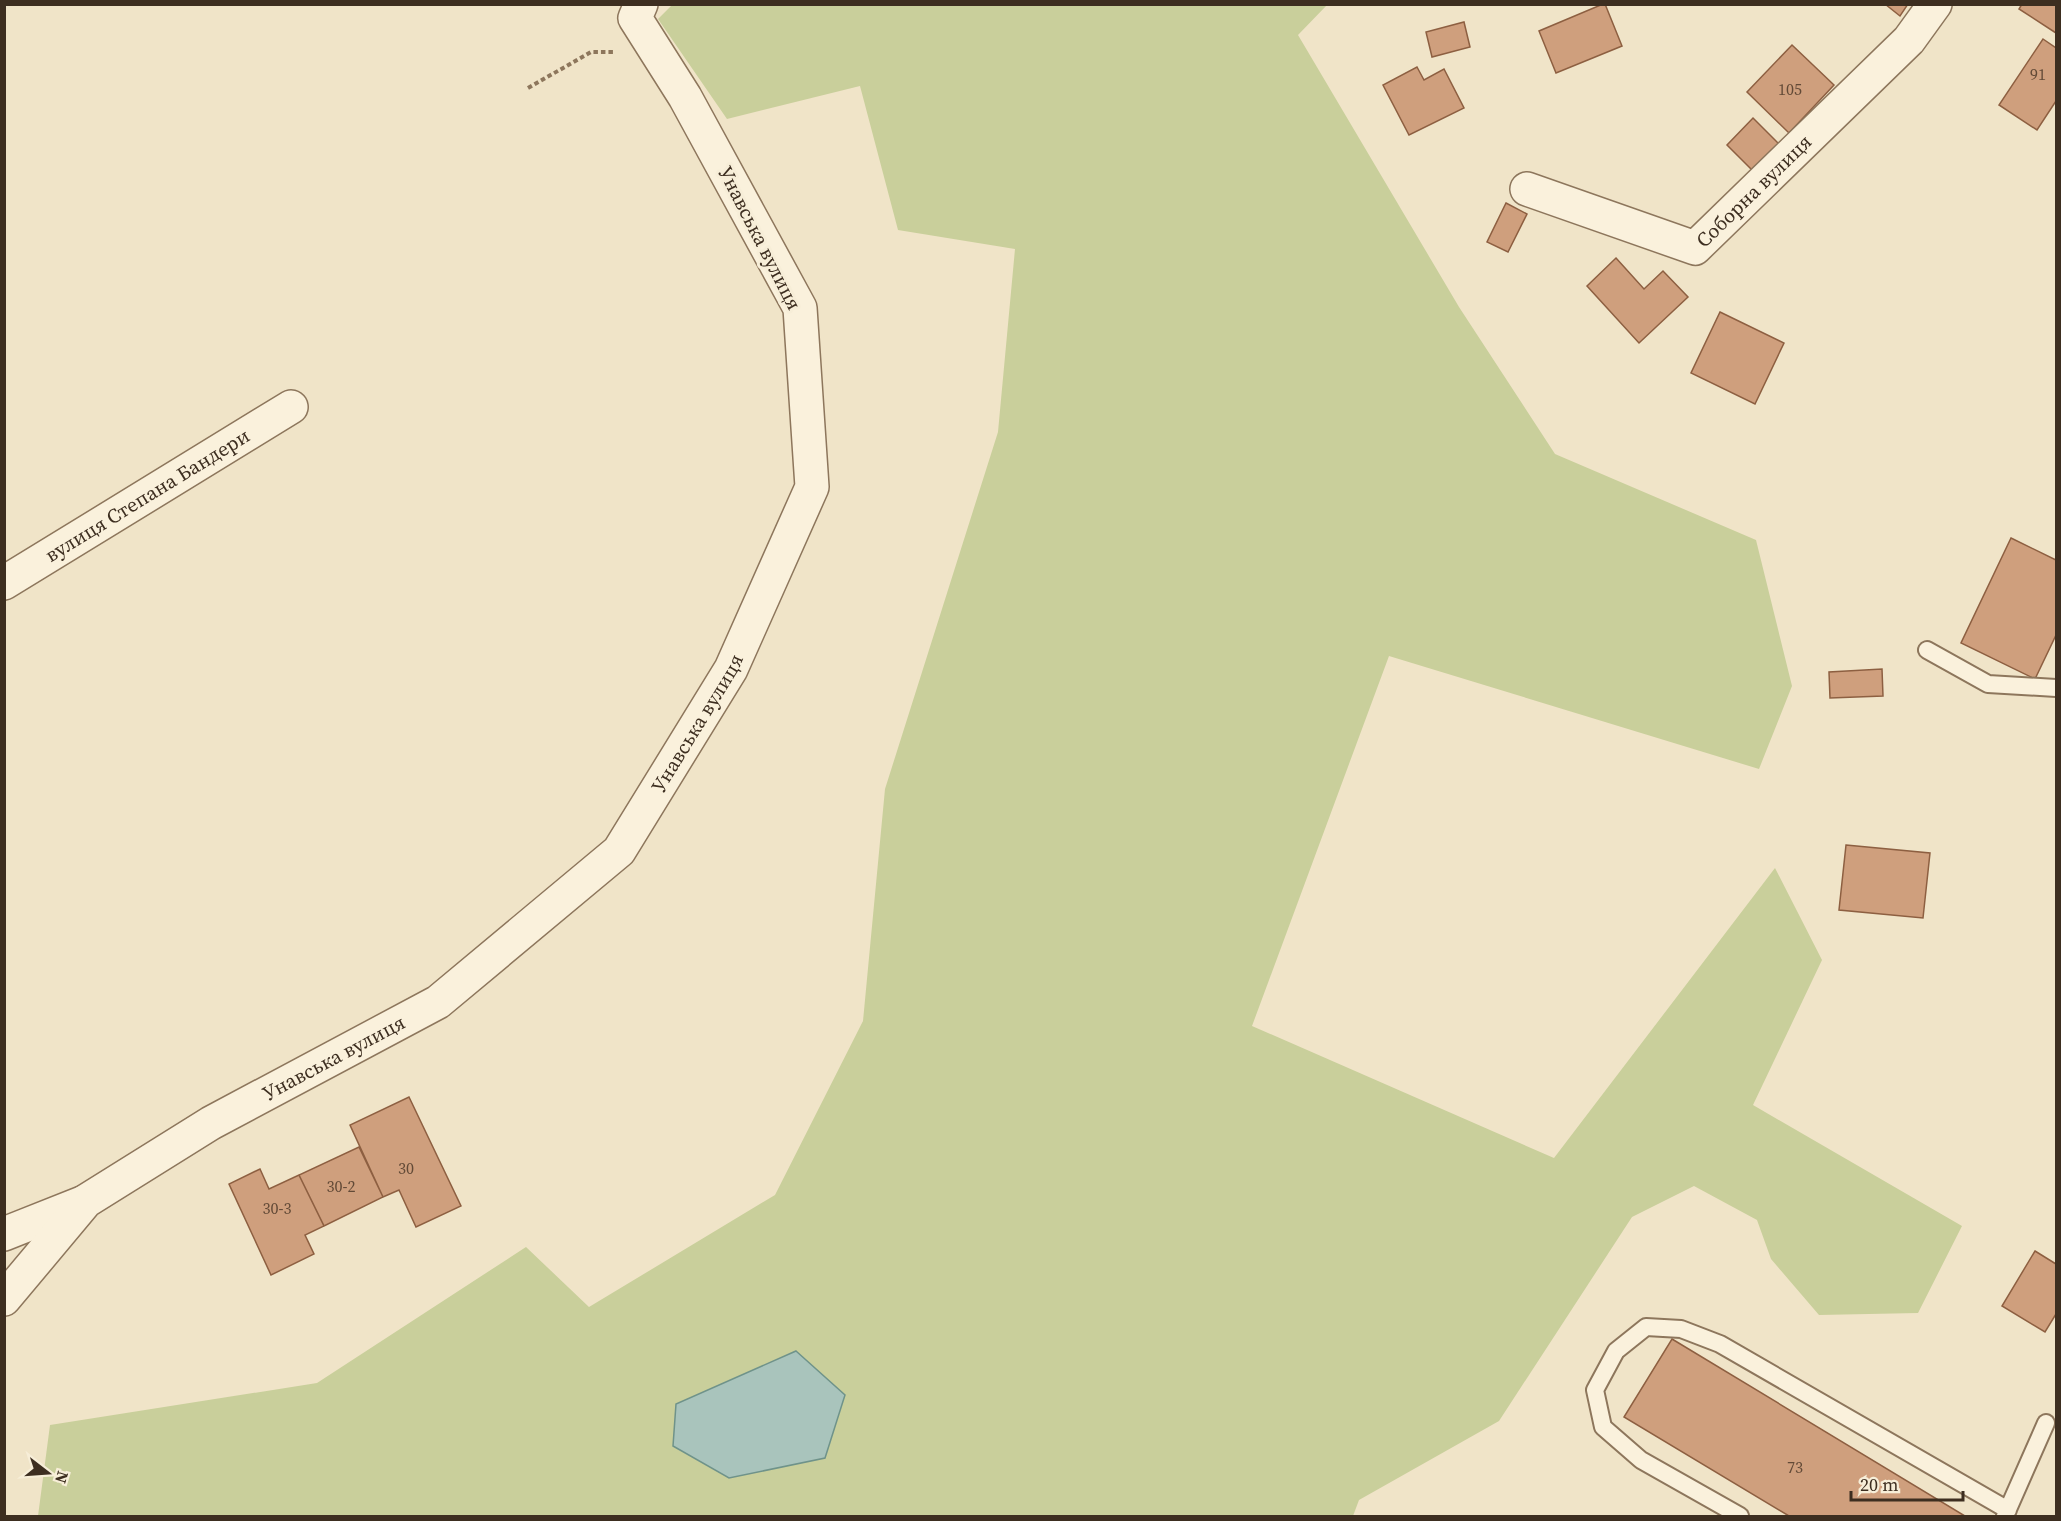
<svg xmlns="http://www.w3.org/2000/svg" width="2061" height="1521" viewBox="0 0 2061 1521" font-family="'Source Serif 4',serif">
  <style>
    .green { fill: #c9cf9b }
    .water { fill: #a9c4bc; stroke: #6f938a; stroke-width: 1.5 }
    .building { fill: #cf9f7d; stroke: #8d5f41; stroke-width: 1.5 }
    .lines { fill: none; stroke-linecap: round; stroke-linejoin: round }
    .lane-casing { stroke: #8d765c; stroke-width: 20 }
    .street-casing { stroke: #8d765c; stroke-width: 36 }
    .path { stroke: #8d765c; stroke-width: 4; stroke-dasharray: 4.5 3; stroke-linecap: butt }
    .lane { stroke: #faf1dc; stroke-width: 16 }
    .street { stroke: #faf1dc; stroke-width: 33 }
    .labels { text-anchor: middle; stroke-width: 6; stroke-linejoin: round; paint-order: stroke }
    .number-label { font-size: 16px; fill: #624a37 }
    .street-label { font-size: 20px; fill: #3d2e20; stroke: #f7eed8 }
  </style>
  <rect width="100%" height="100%" fill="#f0e4c8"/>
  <path class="green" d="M 673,4 L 1327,5 L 1298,35 L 1459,307 L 1555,454 L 1756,540 L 1792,686 L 1759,769 L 1389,656 L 1252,1026 L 1554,1158 L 1775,868 L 1822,960 L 1753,1105 L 1962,1226 L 1918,1313 L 1819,1315 L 1771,1259 L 1757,1220 L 1694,1186 L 1632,1217 L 1499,1421 L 1359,1500 L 1353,1516 L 38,1516 L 50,1425 L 317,1383 L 526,1247 L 589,1307 L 775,1195 L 863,1021 L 885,789 L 998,432 L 1015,249 L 898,230 L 860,86 L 727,119 L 658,19 Z"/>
  <path class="water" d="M 796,1351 L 845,1395 L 825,1458 L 729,1478 L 673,1446 L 676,1404 Z"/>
  <path class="building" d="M 1603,4 L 1605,4 L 1622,46 L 1556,73 L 1539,31 Z
    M 1885,4 L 1908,4 L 1900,16 Z
    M 2022,4 L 2056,4 L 2056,33 L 2019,9 Z
    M 1464,22 L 1470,47 L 1432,57 L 1426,32 Z
    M 2043,39 L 2056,48 L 2056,101 L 2037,130 L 1999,105 Z
    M 1792,45 L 1834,85 L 1789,133 L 1747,92 Z
    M 1417,67 L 1424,80 L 1444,69 L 1464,108 L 1409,135 L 1383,85 Z
    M 1753,118 L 1780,145 L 1754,172 L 1727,145 Z
    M 1506,203 L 1527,214 L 1508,252 L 1487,242 Z
    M 1616,258 L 1644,289 L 1663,271 L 1688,297 L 1639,343 L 1587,286 Z
    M 1720,312 L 1784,343 L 1755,404 L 1691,373 Z
    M 2011,538 L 2056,560 L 2056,635 L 2035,679 L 1961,643 Z
    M 1882,669 L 1883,696 L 1830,698 L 1829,672 Z
    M 1846,845 L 1930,853 L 1923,918 L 1839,910 Z
    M 409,1097 L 461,1206 L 416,1227 L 399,1190 L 383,1197 L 350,1125 Z
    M 359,1147 L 383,1197 L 324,1226 L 299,1175 Z
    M 260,1169 L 269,1189 L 299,1175 L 324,1226 L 305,1235 L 314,1254 L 271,1275 L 229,1184 Z
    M 2035,1251 L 2056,1264 L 2056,1314 L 2045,1332 L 2002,1306 Z
    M 1672,1339 L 1965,1516 L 1789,1516 L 1624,1417 Z"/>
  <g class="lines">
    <defs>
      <path id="lane" d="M 1927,650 L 1988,684 L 2056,688
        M 1740,1516 L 1641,1460 L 1603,1427 L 1595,1390 L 1616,1351 L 1646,1327 L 1681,1329 L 1720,1344 L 2008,1510
        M 2005,1516 L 2046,1423"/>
      <g id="street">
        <path id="s1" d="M 1527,189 L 1695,248 L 1909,40 L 1935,4"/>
        <path id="s2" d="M 4,583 L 291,407"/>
        <path d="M 4,1234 L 82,1203"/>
        <path id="s3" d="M 4,1299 L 86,1201 L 211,1123 L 438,1002 L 619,851 L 731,669 L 812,487 L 800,308 L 685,97 L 635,18 L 641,4"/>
      </g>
    </defs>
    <use href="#lane" class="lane-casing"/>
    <use href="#street" class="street-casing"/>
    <path class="path" d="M 528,88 L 591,52 L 615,52"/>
    <use href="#lane" class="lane"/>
    <use href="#street" class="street"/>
  </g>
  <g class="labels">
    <g class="number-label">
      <text x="2038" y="80">91</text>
      <text x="1790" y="95">105</text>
      <text x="406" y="1174">30</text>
      <text x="341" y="1192">30-2</text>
      <text x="277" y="1214">30-3</text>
      <text x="1795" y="1473">73</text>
    </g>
    <g class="street-label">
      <text dy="7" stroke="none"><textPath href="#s1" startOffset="260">Соборна вулиця</textPath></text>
      <text transform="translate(760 238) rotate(63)" y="7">Унавська вулиця</text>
      <text dy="7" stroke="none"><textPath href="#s2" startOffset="168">вулиця Степана Бандери</textPath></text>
      <text dy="7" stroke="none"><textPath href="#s3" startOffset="918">Унавська вулиця</textPath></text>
      <text dy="7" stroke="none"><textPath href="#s3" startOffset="414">Унавська вулиця</textPath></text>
    </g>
  </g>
  <rect width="2061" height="1521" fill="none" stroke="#3d2e20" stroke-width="12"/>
  <g transform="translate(48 1473) rotate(107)" stroke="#f7eed8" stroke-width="4.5" paint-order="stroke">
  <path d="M0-4.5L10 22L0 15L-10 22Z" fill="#3d2e20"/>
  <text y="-9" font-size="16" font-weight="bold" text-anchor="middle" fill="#3d2e20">N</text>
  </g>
  <path d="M1851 1491v9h112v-9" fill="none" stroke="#3d2e20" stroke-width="3"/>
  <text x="1860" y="1491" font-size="18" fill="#3d2e20" stroke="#f7eed8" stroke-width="4.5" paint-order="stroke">20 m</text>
</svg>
